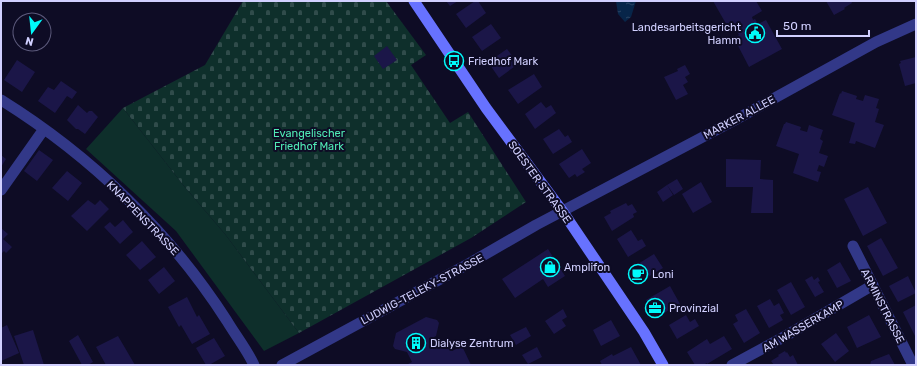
<svg xmlns="http://www.w3.org/2000/svg" width="917" height="366" viewBox="0 0 917 366" font-family="Rubik,sans-serif">
  <style>
    .grass { fill: #0e2f2b }
    .cemetery { fill: url(#cemetery-stones) }
    .water { fill: url(#water-ripples) }
    .building { fill: #1b1648 }
    .lines { fill: none; stroke-linecap: round; stroke-linejoin: round }
    .minor { stroke: #323888; stroke-width: 11 }
    .tertiary { stroke: #323888; stroke-width: 11 }
    .secondary { stroke: #6772ff; stroke-width: 11 }
    .labels { text-anchor: middle; stroke-width: 4; stroke-linejoin: round; paint-order: stroke }
    .poi-label { font-size: 11px; fill: #d1d0ff; stroke: #0e0c25; text-anchor: start }
    .street-label { font-size: 11px; fill: #d1d0ff; stroke: #0e0c25 }
    .park-label { font-size: 11px; fill: #50ebb5; stroke: #0e0c25 }
  </style>
  <defs>
    <pattern id="cemetery-stones" width="16" height="16" patternUnits="userSpaceOnUse"><rect width="16" height="16" fill="#0e2f2b"/><path d="M2 7V4a2 2 0 0 1 4 0v3zM10 15v-3a2 2 0 0 1 4 0v3z" fill="#304c4b"/></pattern>
    <pattern id="water-ripples" width="26" height="14" patternUnits="userSpaceOnUse"><rect width="26" height="14" fill="#072549"/><path d="M2 4q2-2 4 0t4 0M15 11q2-2 4 0t4 0" fill="none" stroke="#2a4464"/></pattern>
  </defs>
  <rect width="100%" height="100%" fill="#0e0c25"/>
  <path class="grass" d="M 123,108 L 184,186 L 225,234 L 299,333 L 264,351 L 176,231 L 86,149 Z"/>
  <path class="cemetery" d="M 243,1 L 386,1 L 426,55 L 411,65 L 450,123 L 468,112 L 526,202 L 471,238 L 299,333 L 225,234 L 184,186 L 123,108 L 205,65 Z"/>
  <path class="water" d="M 616,1 L 636,1 L 631,17 L 625,22 L 618,14 Z"/>
  <path class="building" d="M 446,1 L 458,1 L 450,6 Z
    M 475,1 L 478,1 L 486,13 L 466,28 L 456,14 Z
    M 713,1 L 756,1 L 762,11 L 752,17 L 753,20 L 755,19 L 758,24 L 766,20 L 782,49 L 749,67 L 734,38 L 739,35 L 736,30 L 741,27 L 739,24 L 729,29 Z
    M 826,1 L 851,1 L 852,3 L 844,8 L 845,9 L 834,15 Z
    M 491,24 L 501,38 L 482,51 L 472,37 Z
    M 387,46 L 397,60 L 383,69 L 374,56 Z
    M 507,49 L 518,64 L 499,78 L 488,62 Z
    M 916,57 L 916,83 L 905,86 L 899,64 L 901,63 L 900,61 Z
    M 17,60 L 35,72 L 22,92 L 4,80 Z
    M 685,65 L 690,74 L 685,77 L 688,82 L 683,85 L 688,94 L 676,100 L 664,77 L 678,71 L 677,69 Z
    M 534,74 L 542,87 L 518,104 L 508,90 Z
    M 61,81 L 77,92 L 72,99 L 67,96 L 55,113 L 38,101 L 48,87 L 54,90 Z
    M 842,91 L 857,96 L 856,99 L 863,101 L 865,95 L 879,99 L 876,108 L 879,109 L 875,122 L 884,125 L 875,148 L 856,141 L 855,144 L 849,143 L 855,123 L 832,115 L 840,93 L 841,94 Z
    M 541,102 L 546,108 L 551,105 L 556,113 L 535,129 L 525,114 Z
    M 78,105 L 87,113 L 89,111 L 92,111 L 98,117 L 85,134 L 78,129 L 76,129 L 67,120 Z
    M 786,122 L 801,127 L 800,130 L 807,132 L 809,125 L 823,130 L 820,139 L 823,141 L 819,153 L 828,156 L 824,167 L 819,165 L 817,171 L 821,172 L 818,182 L 793,173 L 799,154 L 776,146 L 784,124 L 785,124 Z
    M 559,129 L 565,137 L 568,135 L 572,142 L 553,154 L 543,139 Z
    M 582,149 L 591,163 L 582,169 L 585,172 L 577,177 L 575,174 L 569,178 L 559,164 Z
    M 39,150 L 53,160 L 37,181 L 24,171 Z
    M 1,155 L 6,159 L 1,167 Z
    M 726,159 L 761,160 L 760,179 L 773,180 L 773,213 L 751,213 L 753,187 L 726,187 Z
    M 67,171 L 82,183 L 68,201 L 52,188 Z
    M 677,179 L 683,189 L 674,195 L 667,185 Z
    M 701,182 L 712,202 L 693,213 L 682,194 Z
    M 667,185 L 673,195 L 663,202 L 657,192 Z
    M 868,187 L 887,223 L 863,236 L 844,199 Z
    M 88,200 L 95,205 L 100,200 L 109,209 L 87,231 L 71,216 Z
    M 626,203 L 628,206 L 632,204 L 637,212 L 633,214 L 634,217 L 612,231 L 604,217 L 611,213 L 610,211 Z
    M 123,220 L 133,232 L 120,244 L 104,227 L 110,222 L 115,227 Z
    M 1,228 L 8,234 L 3,239 L 12,247 L 6,253 L 4,251 L 1,254 Z
    M 631,230 L 638,241 L 642,239 L 646,246 L 628,257 L 617,239 Z
    M 881,238 L 898,268 L 883,276 L 867,246 Z
    M 142,241 L 156,257 L 140,270 L 126,255 Z
    M 548,249 L 565,276 L 548,287 L 543,279 L 515,298 L 502,279 Z
    M 654,254 L 663,268 L 636,284 L 628,270 Z
    M 840,262 L 851,281 L 837,288 L 827,270 Z
    M 164,267 L 175,281 L 159,294 L 148,280 Z
    M 812,276 L 814,280 L 818,277 L 820,281 L 818,282 L 824,292 L 815,297 L 805,280 Z
    M 908,276 L 916,293 L 898,302 L 889,286 Z
    M 791,282 L 805,307 L 791,315 L 777,290 Z
    M 670,286 L 680,304 L 655,318 L 646,300 Z
    M 187,297 L 197,317 L 199,315 L 210,334 L 192,344 L 181,325 L 179,327 L 168,307 Z
    M 770,299 L 774,306 L 779,303 L 784,313 L 780,315 L 783,320 L 769,328 L 757,306 Z
    M 916,305 L 916,338 L 903,312 Z
    M 563,309 L 567,317 L 562,320 L 566,326 L 554,334 L 545,321 Z
    M 746,309 L 760,333 L 744,343 L 733,324 L 738,321 L 735,315 Z
    M 686,315 L 690,322 L 695,319 L 699,326 L 677,339 L 669,325 Z
    M 869,315 L 881,337 L 857,348 L 847,327 Z
    M 426,317 L 437,320 L 439,323 L 436,336 L 432,338 L 434,341 L 437,339 L 442,348 L 446,347 L 452,351 L 462,346 L 471,365 L 406,365 L 412,362 L 407,352 L 395,349 L 393,346 L 396,333 Z
    M 611,320 L 620,336 L 601,346 L 593,330 Z
    M 7,325 L 19,353 L 1,361 L 1,328 Z
    M 526,327 L 531,336 L 516,345 L 510,335 Z
    M 33,330 L 44,365 L 24,365 L 14,336 Z
    M 836,333 L 849,351 L 835,362 L 821,344 Z
    M 78,335 L 93,362 L 88,365 L 82,365 L 69,341 Z
    M 118,336 L 135,365 L 106,365 L 96,347 Z
    M 724,336 L 732,349 L 707,364 L 707,363 L 703,365 L 695,365 L 687,352 L 707,339 L 710,344 Z
    M 214,338 L 225,356 L 209,365 L 206,365 L 196,348 Z
    M 537,347 L 542,357 L 528,364 L 522,355 Z
    M 631,347 L 641,365 L 602,365 L 600,361 L 612,354 L 613,356 Z
    M 785,351 L 786,353 L 787,352 L 790,357 L 793,355 L 798,365 L 774,365 L 771,361 L 779,356 L 778,355 Z
    M 889,354 L 895,365 L 870,365 L 871,361 Z"/>
  <g class="lines">
    <path class="minor" d="M 1,100 C 91,156 170,232 227,321 C 236,336 247,350 254,365
      M 1,190 L 44,129
      M 853,246 L 913,365
      M 732,365 L 782,338 L 873,285"/>
    <path class="tertiary" d="M 282,365 L 470,263 L 536,225 L 735,120 L 876,42 L 916,24"/>
    <path class="secondary" d="M 414,1 L 486,108 L 563,212 L 644,332 L 663,365"/>
  </g>
  <defs>
    <symbol id="civic-ring" viewBox="-11 -11 22 22"><circle r="9.5" fill="#0e0c25" stroke="#00fafb" stroke-width="1.5"/><path d="M-.6-6.5H3V-4.5H.6V-3L4-1V1h2V6H-6V1h2V-1L-.6-3ZM-1.2 2.5V6h2.4V2.5Z" fill="#00fafb"/></symbol>
    <symbol id="bus-ring" viewBox="-11 -11 22 22"><circle r="9.5" fill="#0e0c25" stroke="#00fafb" stroke-width="1.5"/><path d="M-5-6H5V4H4V6H2V4H-2V6H-4V4H-5ZM-3.5-4V0h7V-4ZM-3.5 1.2v1.5H-2V1.2ZM2 1.2v1.5H3.5V1.2Z" fill="#00fafb"/></symbol>
    <symbol id="shop-ring" viewBox="-11 -11 22 22"><circle r="9.5" fill="#0e0c25" stroke="#00fafb" stroke-width="1.5"/><path d="M-5-2.5h2.3a2.7 3.5 0 0 1 5.4 0H5L5.5 6h-11ZM-1.5-2.5h3a1.5 2.3 0 0 0-3 0Z" fill="#00fafb"/></symbol>
    <symbol id="cafe-ring" viewBox="-11 -11 22 22"><circle r="9.5" fill="#0e0c25" stroke="#00fafb" stroke-width="1.5"/><path d="M-5.5-4.5H6V0H3Q3 3.5 0 3.5H-2.5Q-5.5 3.5-5.5 0ZM3-3.2v2h1.7v-2ZM-6 4.5H4V6H-6Z" fill="#00fafb"/></symbol>
    <symbol id="office-ring" viewBox="-11 -11 22 22"><circle r="9.5" fill="#0e0c25" stroke="#00fafb" stroke-width="1.5"/><path d="M-6-3h4V-5.5h4V-3h4V5H-6ZM-1-4.5V-3h2v-1.5ZM-6 0V1H6V0Z" fill="#00fafb"/></symbol>
    <symbol id="building-ring" viewBox="-11 -11 22 22"><circle r="9.5" fill="#0e0c25" stroke="#00fafb" stroke-width="1.5"/><path d="M-4-6H4V6H1V3H-1V6H-4ZM-2.5-4.3h1.7v1.8h-1.7ZM.8-4.3h1.7v1.8H.8ZM-2.5-1h1.7V.8h-1.7ZM.8-1h1.7V.8H.8Z" fill="#00fafb"/></symbol>
  </defs>
  <g fill-rule="evenodd">
    <use href="#civic-ring" x="744" y="22" width="22" height="22"/>
    <use href="#bus-ring" x="443" y="50" width="22" height="22"/>
    <use href="#shop-ring" x="539" y="256" width="22" height="22"/>
    <use href="#cafe-ring" x="627" y="263" width="22" height="22"/>
    <use href="#office-ring" x="644" y="297" width="22" height="22"/>
    <use href="#building-ring" x="405" y="332" width="22" height="22"/>
  </g>
  <g class="labels">
    <g class="poi-label">
      <text x="741" y="31" text-anchor="end">Landesarbeitsgericht<tspan x="741" dy="13">Hamm</tspan></text>
      <text x="468" y="65">Friedhof Mark</text>
      <text x="564" y="271">Amplifon</text>
      <text x="652" y="278">Loni</text>
      <text x="669" y="312">Provinzial</text>
      <text x="430" y="347">Dialyse Zentrum</text>
    </g>
    <g class="street-label">
      <text transform="translate(739 117) rotate(-28)" y="4">MARKER ALLEE</text>
      <text transform="translate(540 182) rotate(54)" y="4">SOESTER STRASSE</text>
      <text transform="translate(143 218) rotate(46)" y="4">KNAPPENSTRASSE</text>
      <text transform="translate(422 289) rotate(-28)" y="4">LUDWIG-TELEKY-STRASSE</text>
      <text transform="translate(883 306) rotate(63)" y="4">ARMINSTRASSE</text>
      <text transform="translate(803 326) rotate(-30)" y="4">AM WASSERKAMP</text>
    </g>
    <g class="park-label">
      <text x="309" y="137">Evangelischer<tspan x="309" dy="13">Friedhof Mark</tspan></text>
    </g>
  </g>
  <rect width="917" height="366" fill="none" stroke="#d1d0ff" stroke-width="4"/>
  <g transform="translate(32 32) rotate(195)"><circle r="19" fill="#0e0c25" stroke="#5c5a7c"/>
  <path d="M0-3L7 15L0 10L-7 15Z" fill="#00fafb"/>
  <text y="-6" font-size="11" font-weight="bold" text-anchor="middle" fill="#d1d0ff">N</text>
  </g>
  <path d="M777 30v6h92v-6" fill="none" stroke="#d1d0ff" stroke-width="2"/>
  <text x="783" y="30" font-size="12" fill="#d1d0ff" stroke="#0e0c25" stroke-width="3" paint-order="stroke">50 m</text>
</svg>
